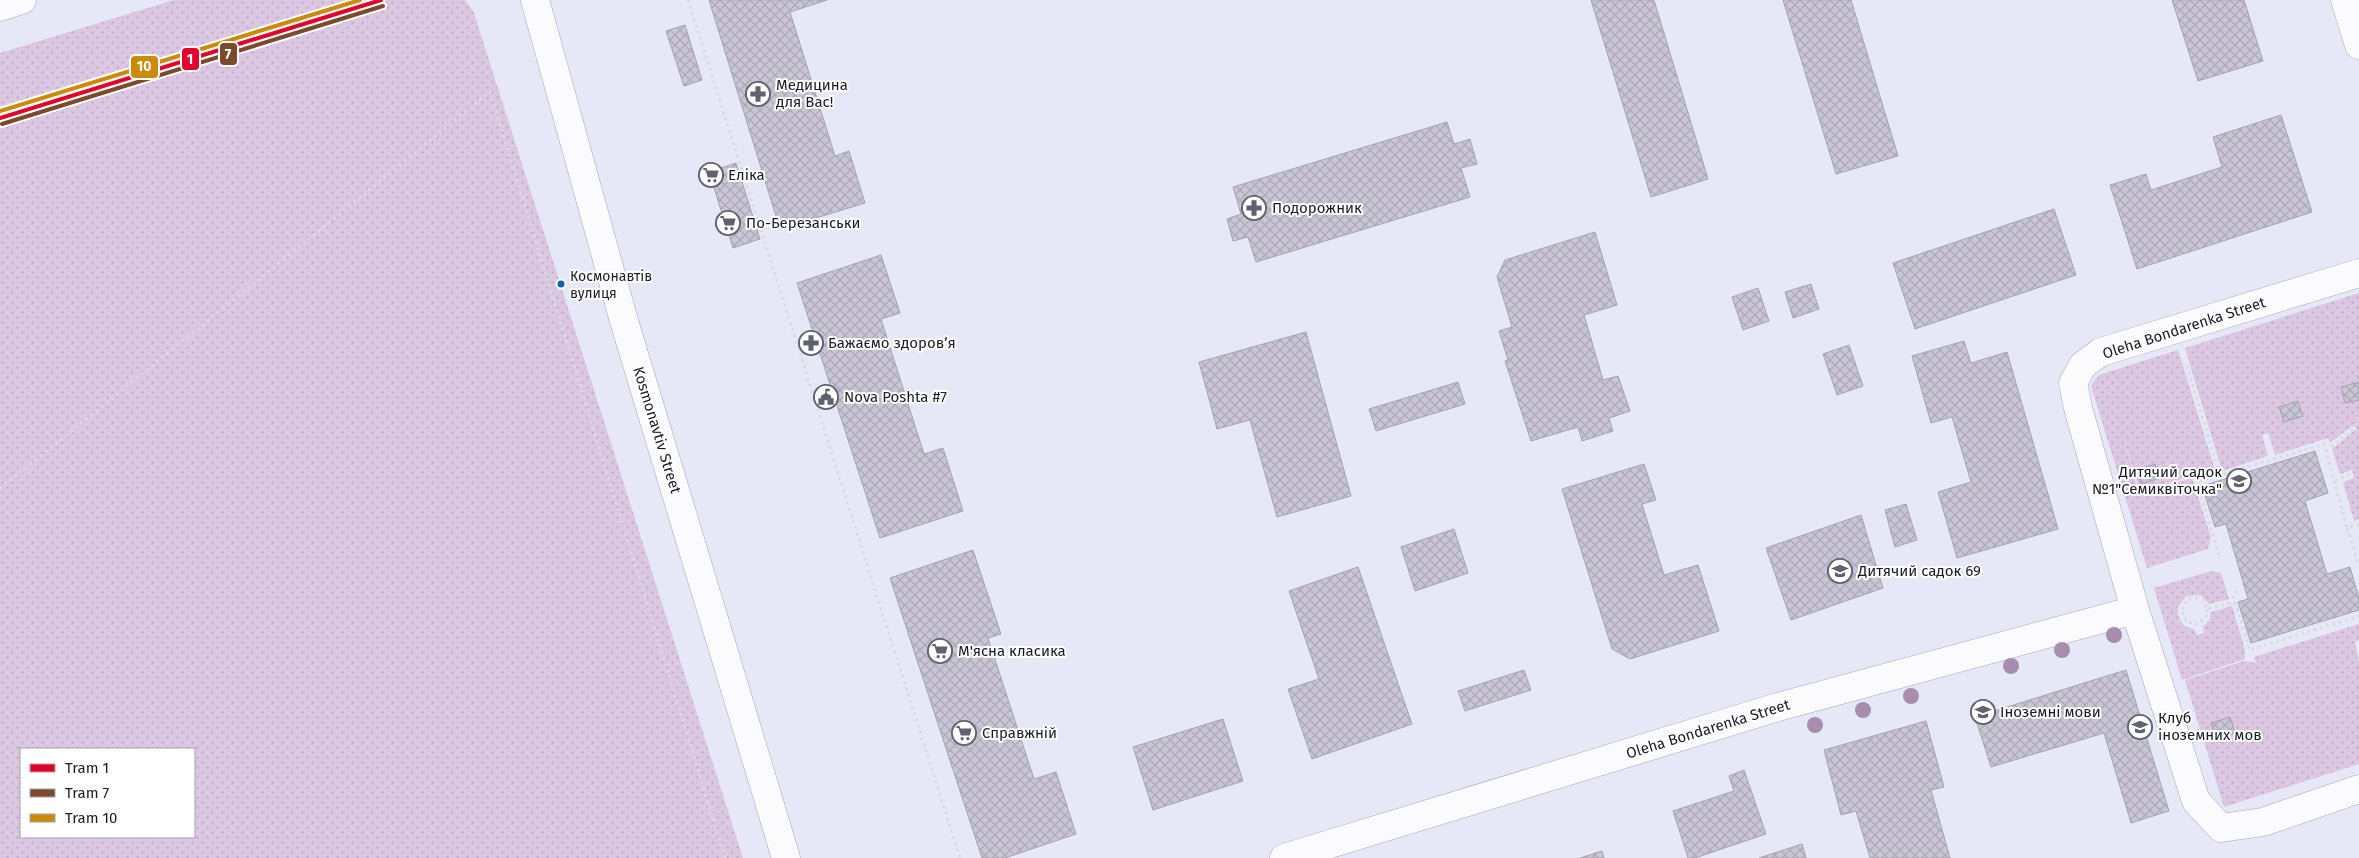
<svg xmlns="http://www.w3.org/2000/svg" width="2359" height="858" viewBox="0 0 2359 858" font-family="'Fira Sans',sans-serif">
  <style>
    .green { fill: url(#green-dots); fill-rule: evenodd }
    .building { fill: url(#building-cross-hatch); stroke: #a6a4b1 }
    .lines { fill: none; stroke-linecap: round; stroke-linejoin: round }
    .minor-casing { stroke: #a5a6b3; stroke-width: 29 }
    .secondary-casing { stroke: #a5a6b3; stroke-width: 29 }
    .path { stroke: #d9dadf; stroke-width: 3; stroke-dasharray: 2.5 4; stroke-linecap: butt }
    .minor { stroke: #fbfbfe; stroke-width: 28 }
    .secondary { stroke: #fbfbfe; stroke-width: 28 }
    .tram-1-casing { stroke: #fff; stroke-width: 8 }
    .tram-2-casing { stroke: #fff; stroke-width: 8 }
    .tram-3-casing { stroke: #fff; stroke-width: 8 }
    .tram-1 { stroke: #e4002b; stroke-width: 4 }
    .tram-2 { stroke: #7a4b2a; stroke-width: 4 }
    .tram-3 { stroke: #cb8a08; stroke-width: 4 }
    .tree { fill: #a78dae }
    .bus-dot { fill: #0065bd; stroke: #fff; stroke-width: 2 }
    .labels { text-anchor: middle; stroke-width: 4; stroke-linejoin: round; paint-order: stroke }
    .bus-label { font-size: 14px; fill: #1a1a27; stroke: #fff; text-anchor: start }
    .poi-label { font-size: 15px; fill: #1a1a27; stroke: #fff; text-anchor: start }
    .street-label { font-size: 15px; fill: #1a1a27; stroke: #fff }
    .line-badge { stroke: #fff; stroke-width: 2 }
    .badge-label { font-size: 14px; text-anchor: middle; font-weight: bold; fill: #fff }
  </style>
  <defs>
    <pattern id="green-dots" width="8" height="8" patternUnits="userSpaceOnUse" patternTransform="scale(1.25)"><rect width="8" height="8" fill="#dbc7e2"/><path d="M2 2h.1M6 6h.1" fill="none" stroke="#bbaac2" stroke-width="1.8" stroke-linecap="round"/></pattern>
    <pattern id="building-cross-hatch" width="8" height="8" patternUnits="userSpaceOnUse" patternTransform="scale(1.25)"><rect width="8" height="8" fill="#c9c5d5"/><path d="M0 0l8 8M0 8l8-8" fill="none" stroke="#aca9b7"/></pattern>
  </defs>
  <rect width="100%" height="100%" fill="#e6e7f7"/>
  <path class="green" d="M 174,0 L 465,0 L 474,13 L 743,858 L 0,858 L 0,53 ZM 21,749 L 194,749 L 194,837 L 21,837 Z
    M 2359,293 L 2359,519 L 2354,521 L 2343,482 L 2354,478 L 2352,470 L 2340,474 L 2332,449 L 2357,428 L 2352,426 L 2330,443 L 2328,438 L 2275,455 L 2268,433 L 2262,435 L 2268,456 L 2222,471 L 2185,348 Z
    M 2178,350 L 2216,473 L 2212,474 L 2201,473 L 2140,492 L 2122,433 L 2139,494 L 2192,478 L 2211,537 L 2208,549 L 2147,568 L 2091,386 L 2099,375 Z
    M 2211,571 L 2221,573 L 2229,599 L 2209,604 L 2201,595 L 2186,596 L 2178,607 C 2177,618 2182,628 2194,629 L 2197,635 L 2204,633 L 2203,627 L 2210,619 L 2211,612 L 2232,606 L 2245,650 L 2245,659 L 2182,680 L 2154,588 Z
    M 2359,624 L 2359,640 L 2355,641 L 2359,663 L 2359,764 L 2224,807 L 2185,680 L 2244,661 L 2256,663 L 2254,657 Z"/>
  <path class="building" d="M 709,0 L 827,0 L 790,12 L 835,156 L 849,151 L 865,203 L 780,229 Z
    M 1591,0 L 1654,0 L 1708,179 L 1651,197 Z
    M 1783,0 L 1851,0 L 1898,156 L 1836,174 Z
    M 2172,0 L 2244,0 L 2263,61 L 2198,81 Z
    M 685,25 L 702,80 L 684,86 L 666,31 Z
    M 2281,115 L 2312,212 L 2137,269 L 2110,185 L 2146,174 L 2151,190 L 2222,167 L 2213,137 Z
    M 1447,122 L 1454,144 L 1470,139 L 1477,164 L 1461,168 L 1470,197 L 1256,262 L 1248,237 L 1233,241 L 1227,219 L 1241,214 L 1233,187 Z
    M 736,163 L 760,239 L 733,248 L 709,172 Z
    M 2054,209 L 2076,275 L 1915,329 L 1893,263 Z
    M 1595,232 L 1617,305 L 1584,315 L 1603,380 L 1618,376 L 1630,411 L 1609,418 L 1613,431 L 1582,441 L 1578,427 L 1531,441 L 1505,361 L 1508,360 L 1499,331 L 1512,327 L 1497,277 L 1505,260 Z
    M 881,255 L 900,313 L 881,319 L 924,454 L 943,448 L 963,511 L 880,538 L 797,283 Z
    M 1811,284 L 1819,309 L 1793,318 L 1785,292 Z
    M 1758,288 L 1769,321 L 1743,330 L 1732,297 Z
    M 1306,332 L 1351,496 L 1277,517 L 1250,420 L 1217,429 L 1199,362 Z
    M 1964,341 L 1971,363 L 2007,352 L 2058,529 L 1957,558 L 1938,492 L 1971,482 L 1952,417 L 1931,423 L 1912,356 Z
    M 1849,345 L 1863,386 L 1837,395 L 1823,354 Z
    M 1458,382 L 1465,404 L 1376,431 L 1369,409 Z
    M 2359,382 L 2359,400 L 2345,403 L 2341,387 Z
    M 2298,401 L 2303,416 L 2284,422 L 2279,407 Z
    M 2315,451 L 2328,493 L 2305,501 L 2327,574 L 2350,567 L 2359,598 L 2359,610 L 2251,643 L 2238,602 L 2248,599 L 2226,524 L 2215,527 L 2202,486 Z
    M 1644,464 L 1656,500 L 1642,504 L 1664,575 L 1698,565 L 1719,631 L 1630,659 L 1612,649 L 1562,489 Z
    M 2155,464 L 2160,478 L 2141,484 L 2136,470 Z
    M 1906,504 L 1917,540 L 1895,547 L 1885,510 Z
    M 1861,515 L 1883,588 L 1791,620 L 1766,548 Z
    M 1454,529 L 1468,573 L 1415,591 L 1401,547 Z
    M 973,550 L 1001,634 L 988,638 L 1034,779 L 1056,772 L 1076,834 L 1005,858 L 982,858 L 890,578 Z
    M 1358,567 L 1412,724 L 1312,759 L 1288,689 L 1319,679 L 1289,591 Z
    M 1524,670 L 1531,690 L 1465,711 L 1458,691 Z
    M 2126,670 L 2169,811 L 2131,823 L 2104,733 L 1991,767 L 1975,717 Z
    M 2230,717 L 2235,733 L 2216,739 L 2211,723 Z
    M 1223,719 L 1243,781 L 1153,810 L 1133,747 Z
    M 1926,721 L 1944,787 L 1931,790 L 1950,858 L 1870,858 L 1856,811 L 1841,815 L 1824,750 Z
    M 1744,770 L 1766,834 L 1695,858 L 1688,858 L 1673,811 L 1734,791 L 1729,776 Z
    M 1802,844 L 1806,858 L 1759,858 Z
    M 1602,851 L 1604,858 L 1580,858 Z"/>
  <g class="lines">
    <defs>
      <path id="minor" d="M 2345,0 L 2359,45
        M 2359,273 L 2101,352 L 2083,365 L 2073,383 L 2078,408 L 2135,610 L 2196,801 L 2221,828 L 2263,822 L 2359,789
        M 1284,858 L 1778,707 L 2135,610"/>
      <path id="secondary" d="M 535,0 L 624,321 L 786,858
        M 0,7 L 22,0"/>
    </defs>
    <use href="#minor" class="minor-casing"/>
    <use href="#secondary" class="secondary-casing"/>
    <path class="path" d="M 688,0 L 960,858
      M 2187,366 L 2220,476
      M 2326,451 L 2355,427 L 2359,415
      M 2335,480 L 2352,474
      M 0,489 L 490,92 L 725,858
      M 2359,524 L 2347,528 L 2359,565
      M 2219,555 L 2197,482 L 2324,444 L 2347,528
      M 2237,591 L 2233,596 L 2250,650 L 2359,616
      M 2207,609 L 2208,614 L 2199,624 L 2187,622 L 2181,611 L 2189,598 L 2197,598 L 2204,601 L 2207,609 L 2235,602"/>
    <use href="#minor" class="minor"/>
    <use href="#secondary" class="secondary"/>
    <defs>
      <path id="tram-1" d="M 0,118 L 381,0"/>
      <path id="tram-2" d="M 2,124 L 383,6"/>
      <path id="tram-3" d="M 0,111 L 360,0"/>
    </defs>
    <use href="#tram-1" class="tram-1-casing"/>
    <use href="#tram-2" class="tram-2-casing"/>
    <use href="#tram-3" class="tram-3-casing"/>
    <use href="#tram-1" class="tram-1"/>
    <use href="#tram-2" class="tram-2"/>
    <use href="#tram-3" class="tram-3"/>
  </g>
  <g class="tree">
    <circle cx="2114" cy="635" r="8"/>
    <circle cx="2062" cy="650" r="8"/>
    <circle cx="2011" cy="666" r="8"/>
    <circle cx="1911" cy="696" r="8"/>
    <circle cx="1863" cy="710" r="8"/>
    <circle cx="1815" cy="725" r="8"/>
  </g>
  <defs>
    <symbol id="pharmacy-ring" viewBox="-11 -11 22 22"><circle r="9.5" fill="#fff" stroke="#616270" stroke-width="1.5"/><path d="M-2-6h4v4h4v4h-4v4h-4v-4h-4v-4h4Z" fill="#616270"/></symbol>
    <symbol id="supermarket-ring" viewBox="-11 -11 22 22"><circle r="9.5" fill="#fff" stroke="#616270" stroke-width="1.5"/><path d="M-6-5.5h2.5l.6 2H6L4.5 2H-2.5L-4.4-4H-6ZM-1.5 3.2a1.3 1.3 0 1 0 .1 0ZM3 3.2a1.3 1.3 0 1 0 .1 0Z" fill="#616270"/></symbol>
    <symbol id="civic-ring" viewBox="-11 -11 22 22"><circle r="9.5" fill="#fff" stroke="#616270" stroke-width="1.5"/><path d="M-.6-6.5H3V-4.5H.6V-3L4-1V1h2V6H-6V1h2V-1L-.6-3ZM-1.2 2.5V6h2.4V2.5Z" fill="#616270"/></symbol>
    <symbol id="school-ring" viewBox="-11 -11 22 22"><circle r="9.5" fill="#fff" stroke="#616270" stroke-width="1.5"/><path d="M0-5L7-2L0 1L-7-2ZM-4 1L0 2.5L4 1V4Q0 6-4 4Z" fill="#616270"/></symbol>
  </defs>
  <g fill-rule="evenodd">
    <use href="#pharmacy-ring" x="744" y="80" width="28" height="28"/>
    <use href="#supermarket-ring" x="697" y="161" width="28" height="28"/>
    <use href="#pharmacy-ring" x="1240" y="194" width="28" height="28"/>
    <use href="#supermarket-ring" x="714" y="209" width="28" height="28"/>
    <use href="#pharmacy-ring" x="797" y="329" width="28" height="28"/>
    <use href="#civic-ring" x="812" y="383" width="28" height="28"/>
    <use href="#school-ring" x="2225" y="467" width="28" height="28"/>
    <use href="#school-ring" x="1826" y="557" width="28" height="28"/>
    <use href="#supermarket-ring" x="926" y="637" width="28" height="28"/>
    <use href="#school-ring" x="1969" y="698" width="28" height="28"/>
    <use href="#school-ring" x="2126" y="713" width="28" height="28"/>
    <use href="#supermarket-ring" x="950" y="719" width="28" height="28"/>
  </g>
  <circle class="bus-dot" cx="561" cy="284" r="4.5"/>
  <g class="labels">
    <g class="bus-label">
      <text x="570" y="281">Космонавтів<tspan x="570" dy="17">вулиця</tspan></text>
    </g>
    <g class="poi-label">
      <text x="776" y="90">Медицина<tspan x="776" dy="17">для Вас!</tspan></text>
      <text x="728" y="180">Еліка</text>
      <text x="1272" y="213">Подорожник</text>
      <text x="746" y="228">По-Березанськи</text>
      <text x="828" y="348">Бажаємо здоровʼя</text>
      <text x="844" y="402">Nova Poshta #7</text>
      <text x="2222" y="477" text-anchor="end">Дитячий садок<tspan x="2222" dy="17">№1"Семиквіточка"</tspan></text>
      <text x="1858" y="576">Дитячий садок 69</text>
      <text x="958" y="656">М'ясна класика</text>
      <text x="2000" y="717">Іноземні мови</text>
      <text x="2158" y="723">Клуб<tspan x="2158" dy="17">іноземних мов</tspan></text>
      <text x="982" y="738">Справжній</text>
    </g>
    <g class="street-label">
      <text transform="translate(2184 328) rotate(-18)" y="5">Oleha Bondarenka Street</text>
      <text transform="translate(657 430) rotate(73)" y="5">Kosmonavtiv Street</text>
      <text transform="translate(1708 729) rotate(-17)" y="5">Oleha Bondarenka Street</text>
    </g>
  </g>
  <g class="line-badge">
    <rect x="219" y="42" width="19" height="24" rx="5" fill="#7a4b2a"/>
    <rect x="181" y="47" width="19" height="24" rx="5" fill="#e4002b"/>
    <rect x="130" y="55" width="29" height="24" rx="5" fill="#cb8a08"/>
  </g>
  <g class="badge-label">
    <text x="228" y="59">7</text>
    <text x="190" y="64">1</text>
    <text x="144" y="71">10</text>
  </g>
  <rect x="20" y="748" width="175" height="90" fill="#ffffff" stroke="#a3a3a9"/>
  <rect x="30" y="764" width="25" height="8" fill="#e4002b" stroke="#a3a3a9"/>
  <text x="65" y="773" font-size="15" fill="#1a1a27">Tram 1</text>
  <rect x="30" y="789" width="25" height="8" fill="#7a4b2a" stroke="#a3a3a9"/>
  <text x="65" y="798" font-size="15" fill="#1a1a27">Tram 7</text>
  <rect x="30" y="814" width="25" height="8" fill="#cb8a08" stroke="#a3a3a9"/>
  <text x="65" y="823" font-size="15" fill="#1a1a27">Tram 10</text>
</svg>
